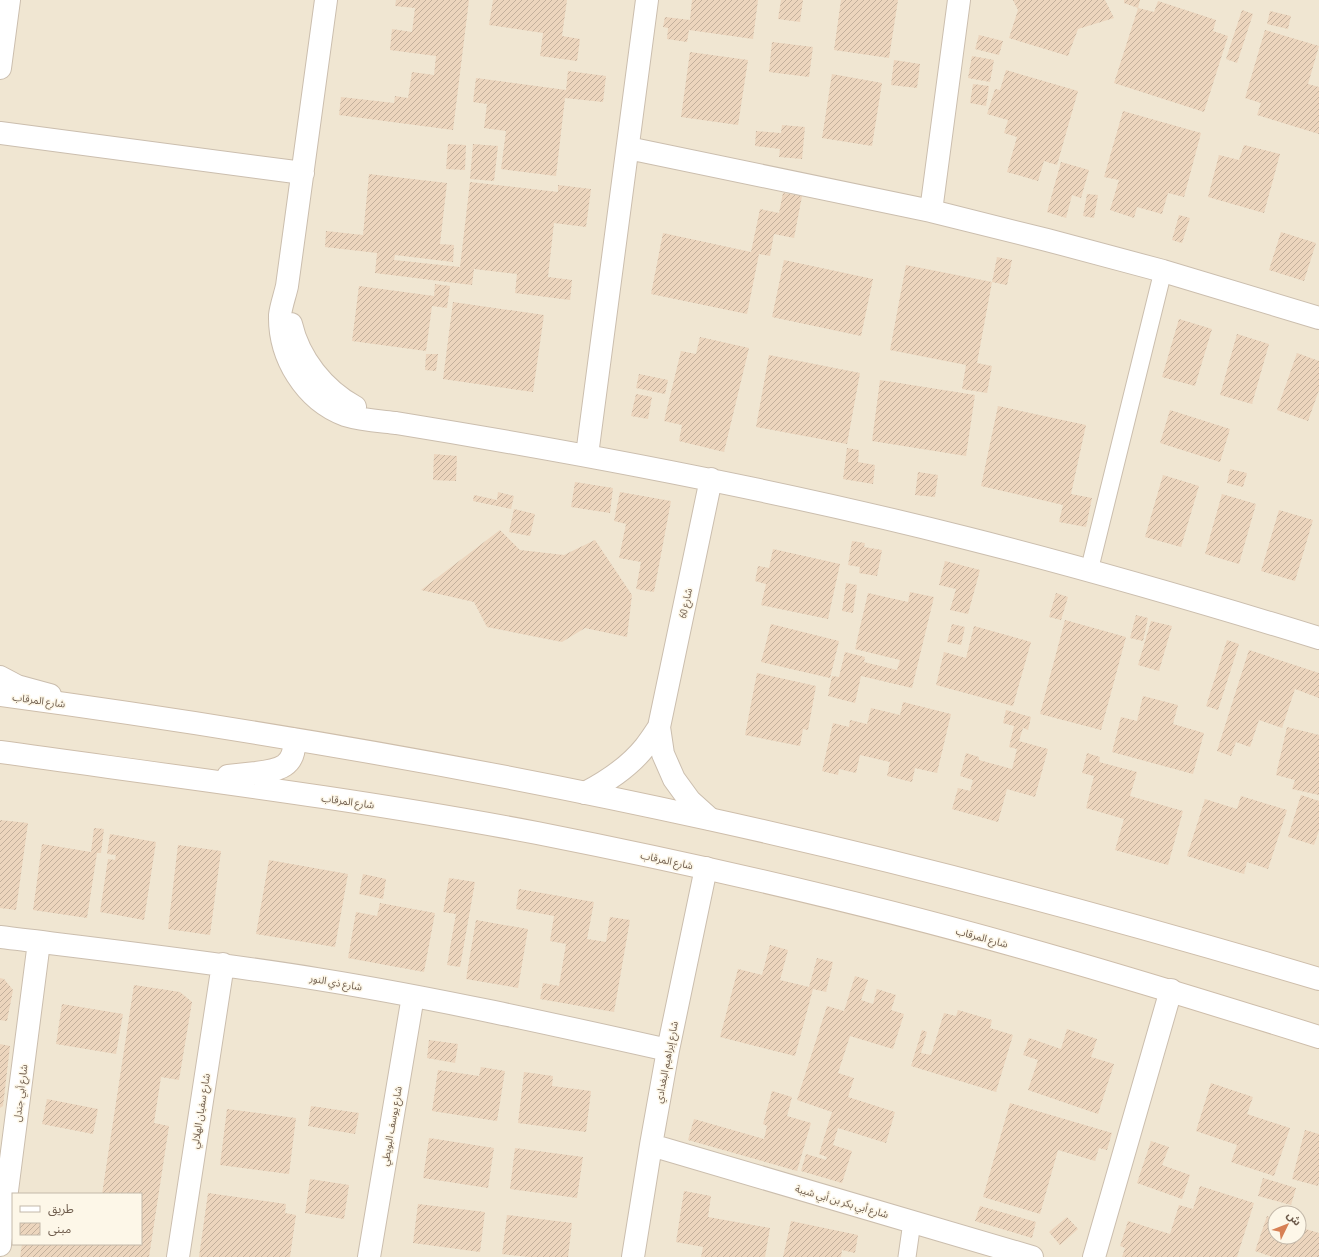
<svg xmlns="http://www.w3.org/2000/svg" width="1319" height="1257" viewBox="0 0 1319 1257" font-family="'PT Sans Narrow','Noto Sans Arabic',sans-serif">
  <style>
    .residential { fill: #f0e6d2; fill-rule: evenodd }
    .building { fill: url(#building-hatch) }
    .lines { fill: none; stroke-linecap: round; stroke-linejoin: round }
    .service-casing { stroke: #cbbeae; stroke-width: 19 }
    .minor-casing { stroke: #cbbeae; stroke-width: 24 }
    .tertiary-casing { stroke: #cbbeae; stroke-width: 24 }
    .secondary-casing { stroke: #cebeab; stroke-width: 24 }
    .service { stroke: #fff; stroke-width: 17 }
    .minor { stroke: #fff; stroke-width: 22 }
    .tertiary { stroke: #fff; stroke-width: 22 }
    .secondary { stroke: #fff; stroke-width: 22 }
    .labels { text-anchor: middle; stroke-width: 3; stroke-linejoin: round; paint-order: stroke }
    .street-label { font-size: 10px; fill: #6e5c4c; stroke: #fdf7e8 }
  </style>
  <defs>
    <pattern id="building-hatch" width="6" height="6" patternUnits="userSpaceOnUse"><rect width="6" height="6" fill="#ecd5bd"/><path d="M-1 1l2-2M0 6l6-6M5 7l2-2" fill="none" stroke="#c3b09c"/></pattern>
  </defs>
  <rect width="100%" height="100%" fill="#f9f3e3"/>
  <path class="residential" d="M 0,0 L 1319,0 L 1319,1257 L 0,1257 ZM 13,1194 L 141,1194 L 141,1244 L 13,1244 ZM 1275,1213 L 1299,1213 L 1299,1237 L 1275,1237 Z"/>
  <path class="building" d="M 396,0 L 469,0 L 453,130 L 339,115 L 341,97 L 394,103 L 395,96 L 408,98 L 412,72 L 434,75 L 436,56 L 390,50 L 392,29 L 412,32 L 415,8 L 395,6 Z
    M 493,0 L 567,0 L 562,36 L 580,39 L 577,61 L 540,56 L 543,33 L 489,25 Z
    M 692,0 L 758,0 L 753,39 L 689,30 L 687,42 L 667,39 L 668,28 L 663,27 L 665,17 L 690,20 Z
    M 781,0 L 803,0 L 800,22 L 778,19 Z
    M 841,0 L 898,0 L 889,58 L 834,50 Z
    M 1013,0 L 1105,0 L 1114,18 L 1078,29 L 1068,56 L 1009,38 L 1018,10 Z
    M 1124,0 L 1140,0 L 1138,8 L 1124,3 Z
    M 1158,1 L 1216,20 L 1213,31 L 1228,36 L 1204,112 L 1114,83 L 1138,8 L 1154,12 Z
    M 1242,10 L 1253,14 L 1237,63 L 1226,59 Z
    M 1270,11 L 1291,16 L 1288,29 L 1267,24 Z
    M 1265,30 L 1319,46 L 1308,84 L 1319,87 L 1319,134 L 1257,115 L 1261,103 L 1245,98 Z
    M 979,35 L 1003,41 L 999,55 L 975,49 Z
    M 772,42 L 813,47 L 809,77 L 769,72 Z
    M 690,52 L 748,60 L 738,125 L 681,117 Z
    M 972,56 L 994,60 L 990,82 L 968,78 Z
    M 894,60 L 920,64 L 917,88 L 891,85 Z
    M 1006,70 L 1078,91 L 1057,165 L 1044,161 L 1038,181 L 1007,172 L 1017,137 L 1004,133 L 1008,120 L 987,114 L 995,89 L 1000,90 Z
    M 568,71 L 606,76 L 603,102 L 565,98 L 556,176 L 501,169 L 506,131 L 484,128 L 487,104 L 473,102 L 476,78 L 566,90 Z
    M 832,74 L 882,83 L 872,146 L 822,138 Z
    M 973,84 L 989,86 L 986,106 L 970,103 Z
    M 1123,111 L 1201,133 L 1184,197 L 1168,193 L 1162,214 L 1137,207 L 1134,218 L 1110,210 L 1119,180 L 1104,177 Z
    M 782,125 L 805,127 L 802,159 L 779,157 L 780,149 L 755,146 L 756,131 L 781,133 Z
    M 448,144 L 466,145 L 465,170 L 446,169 Z
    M 473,144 L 498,146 L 494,181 L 470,179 Z
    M 1244,145 L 1280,154 L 1264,213 L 1208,197 L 1219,155 L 1239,160 Z
    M 1061,162 L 1089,170 L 1081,198 L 1072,195 L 1066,218 L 1047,212 Z
    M 369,174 L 447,183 L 440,244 L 454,245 L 453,262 L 395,255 L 394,260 L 460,267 L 470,182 L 558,192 L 558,185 L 591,189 L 586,227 L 554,223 L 548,277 L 572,280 L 570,300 L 515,293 L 517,274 L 474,269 L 472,285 L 375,273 L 377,253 L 325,247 L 326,231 L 363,235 Z
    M 783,193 L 802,196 L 794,238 L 774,234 L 770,256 L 759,254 L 747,314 L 651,294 L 663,233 L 751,252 L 760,209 L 779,213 Z
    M 1087,194 L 1098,195 L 1094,218 L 1083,216 Z
    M 1179,215 L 1190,218 L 1182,243 L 1172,240 Z
    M 1281,232 L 1316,243 L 1304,281 L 1269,270 Z
    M 997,257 L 1012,260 L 1007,285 L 992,282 Z
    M 784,260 L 873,279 L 861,336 L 772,317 Z
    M 906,265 L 992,282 L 977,363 L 992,366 L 987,393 L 962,389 L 966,365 L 890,350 Z
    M 435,284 L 450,286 L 447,308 L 432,306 L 426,351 L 352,341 L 359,286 L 434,296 Z
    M 453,302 L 544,315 L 533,392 L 443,379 Z
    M 1179,319 L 1212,329 L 1195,386 L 1162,377 Z
    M 1237,334 L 1269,344 L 1252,404 L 1220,395 Z
    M 700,337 L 749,348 L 724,452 L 679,441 L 682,425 L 664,421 L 681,351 L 696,354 Z
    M 1297,353 L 1319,361 L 1319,390 L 1308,421 L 1277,410 Z
    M 426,354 L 438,354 L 436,371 L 425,370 Z
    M 769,355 L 860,373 L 847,444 L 756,427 Z
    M 639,374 L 668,380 L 665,394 L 636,388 Z
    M 880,380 L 975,395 L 966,456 L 872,441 Z
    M 636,394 L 652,397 L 648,419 L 631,416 Z
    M 998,406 L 1086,425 L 1071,494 L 1092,498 L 1086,527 L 1059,522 L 1063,505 L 981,486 Z
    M 1170,410 L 1230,429 L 1220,462 L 1160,443 Z
    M 847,448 L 859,450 L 858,462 L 875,465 L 873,484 L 843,479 Z
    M 434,454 L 457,456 L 456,481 L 433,480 Z
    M 1230,469 L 1247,473 L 1243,487 L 1227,483 Z
    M 918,472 L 938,475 L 935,497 L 915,495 Z
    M 1163,475 L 1199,486 L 1181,547 L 1145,537 Z
    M 575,482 L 613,488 L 610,513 L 571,507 Z
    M 498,492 L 514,496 L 511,509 L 473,501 L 474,495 L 497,500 Z
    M 620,492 L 671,501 L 654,592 L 636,589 L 641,562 L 619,558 L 626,524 L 614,521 Z
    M 1222,494 L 1256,504 L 1239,564 L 1205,554 Z
    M 514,509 L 535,514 L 530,536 L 509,532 Z
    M 1279,510 L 1313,520 L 1295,581 L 1261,571 Z
    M 500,530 L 520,550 L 564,555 L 595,540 L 632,595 L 627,637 L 585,628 L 562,642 L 487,627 L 474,602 L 421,590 Z
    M 852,541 L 865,543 L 864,547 L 882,550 L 877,576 L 859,573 L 860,567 L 848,565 Z
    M 773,549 L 840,564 L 828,619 L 761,605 L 766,584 L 755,581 L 758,566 L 769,568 Z
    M 945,561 L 980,570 L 968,614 L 950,610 L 956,589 L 939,585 Z
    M 846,583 L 857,585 L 853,613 L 842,611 Z
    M 910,592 L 934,597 L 912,688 L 861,676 L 855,703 L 828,696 L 832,676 L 839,677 L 845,652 L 865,657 L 864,662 L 897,670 L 900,660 L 855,649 L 868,593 L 908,602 Z
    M 1056,593 L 1068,597 L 1061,620 L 1049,617 Z
    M 1136,615 L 1148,618 L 1143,641 L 1130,638 Z
    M 1065,620 L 1126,637 L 1101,730 L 1040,714 Z
    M 1151,621 L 1172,626 L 1159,671 L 1138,665 Z
    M 771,624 L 839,641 L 830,678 L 761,662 Z
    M 952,624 L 965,627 L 961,645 L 947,642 Z
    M 974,626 L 1031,642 L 1013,706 L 936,685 L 944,652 L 966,658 Z
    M 1227,640 L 1239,644 L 1218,710 L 1206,706 Z
    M 1249,650 L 1319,673 L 1319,698 L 1295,689 L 1282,728 L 1259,720 L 1250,747 L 1236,742 L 1231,756 L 1217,751 Z
    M 757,673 L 816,686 L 808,730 L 803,729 L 800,746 L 745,735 Z
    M 1143,696 L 1178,705 L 1173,724 L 1204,733 L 1193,774 L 1112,752 L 1121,717 L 1137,721 Z
    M 903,702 L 951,714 L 937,773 L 915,768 L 912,782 L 887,776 L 890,762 L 860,755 L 856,773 L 839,769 L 838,775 L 822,771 L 833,723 L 849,727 L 850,720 L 867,724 L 871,708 L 900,715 Z
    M 1006,710 L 1031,717 L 1028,730 L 1023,728 L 1019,741 L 1048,749 L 1035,797 L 1007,789 L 998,822 L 952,809 L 958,788 L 970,791 L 973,780 L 960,776 L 966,753 L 979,757 L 979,760 L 1012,769 L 1017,749 L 1009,747 L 1014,726 L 1003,723 Z
    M 1287,727 L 1319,735 L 1319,795 L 1292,789 L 1295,780 L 1276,775 Z
    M 1087,753 L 1100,757 L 1099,762 L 1137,772 L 1130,796 L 1183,811 L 1168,865 L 1115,850 L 1124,819 L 1086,808 L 1094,776 L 1082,773 Z
    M 1301,795 L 1319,801 L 1319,830 L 1314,845 L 1288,837 Z
    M 1241,796 L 1287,810 L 1268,869 L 1247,862 L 1244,874 L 1187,856 L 1205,799 L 1237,809 Z
    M 0,820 L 28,823 L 16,910 L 0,908 Z
    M 94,828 L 104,829 L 101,853 L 97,853 L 87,918 L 33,910 L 42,844 L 91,852 Z
    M 110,834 L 156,842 L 144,920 L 100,912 L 108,859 L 115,860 L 116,855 L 107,854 Z
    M 178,845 L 221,851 L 210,935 L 168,929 Z
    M 269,860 L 348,874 L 335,947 L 256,934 Z
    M 363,874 L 386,879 L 383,899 L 359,894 Z
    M 449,878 L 475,882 L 460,967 L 447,965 L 456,914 L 443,912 Z
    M 519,889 L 594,902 L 587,939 L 606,942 L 610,917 L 630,920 L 614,1012 L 540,999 L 543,983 L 559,986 L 566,944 L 550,941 L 554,916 L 516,909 Z
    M 380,903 L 435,913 L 424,972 L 348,958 L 356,912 L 377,916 Z
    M 476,920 L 528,929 L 518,988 L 466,979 Z
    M 770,945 L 788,950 L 780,980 L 809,987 L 817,958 L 833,962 L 826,992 L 813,989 L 795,1056 L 720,1037 L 738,969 L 762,975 Z
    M 855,976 L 868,980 L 861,1000 L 873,1004 L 877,989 L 896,995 L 891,1010 L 904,1014 L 893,1049 L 850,1036 L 838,1073 L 854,1078 L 848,1097 L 895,1112 L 886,1143 L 838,1128 L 833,1145 L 852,1151 L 842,1183 L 801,1171 L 806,1154 L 826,1160 L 827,1157 L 819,1154 L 832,1112 L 797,1100 L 827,1006 L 844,1011 Z
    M 0,978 L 4,979 L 13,990 L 7,1021 L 0,1020 Z
    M 134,985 L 180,992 L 192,1002 L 179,1080 L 161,1077 L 154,1123 L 169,1126 L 149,1257 L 20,1257 L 22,1244 L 141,1244 L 141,1194 L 102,1194 Z
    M 62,1004 L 123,1014 L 116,1054 L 56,1044 Z
    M 958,1010 L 992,1020 L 990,1028 L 1013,1035 L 996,1092 L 911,1066 L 922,1030 L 927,1032 L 921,1053 L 931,1055 L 944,1013 L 956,1016 Z
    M 1067,1029 L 1097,1039 L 1091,1057 L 1114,1064 L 1098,1114 L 1028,1090 L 1038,1060 L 1023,1055 L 1029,1038 L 1061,1049 Z
    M 429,1040 L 458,1044 L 455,1063 L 427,1058 Z
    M 0,1044 L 10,1046 L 3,1106 L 0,1108 Z
    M 481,1067 L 505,1071 L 497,1121 L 432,1111 L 438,1070 L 479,1076 Z
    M 524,1072 L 553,1076 L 552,1086 L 591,1091 L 586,1132 L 518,1123 Z
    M 1211,1083 L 1253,1097 L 1247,1114 L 1290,1128 L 1274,1176 L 1231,1162 L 1237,1145 L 1196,1131 Z
    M 772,1091 L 792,1097 L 787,1116 L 811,1123 L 797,1171 L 688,1140 L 694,1119 L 764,1139 L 767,1126 L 763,1124 Z
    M 47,1099 L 98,1109 L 93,1134 L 42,1124 Z
    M 1010,1103 L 1112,1133 L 1107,1150 L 1099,1148 L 1095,1161 L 1058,1150 L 1040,1214 L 983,1197 Z
    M 311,1106 L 359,1113 L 355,1134 L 308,1126 Z
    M 227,1109 L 296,1118 L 289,1174 L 220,1165 Z
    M 1305,1130 L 1319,1134 L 1319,1181 L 1318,1186 L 1292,1179 Z
    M 429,1138 L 494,1148 L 488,1188 L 423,1178 Z
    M 1151,1141 L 1169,1147 L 1162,1165 L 1190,1175 L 1182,1199 L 1137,1183 Z
    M 515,1148 L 583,1157 L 577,1198 L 510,1189 Z
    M 1263,1178 L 1296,1188 L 1291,1205 L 1258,1196 Z
    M 310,1179 L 349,1185 L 344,1219 L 305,1213 Z
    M 1200,1186 L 1254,1203 L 1237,1257 L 1122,1257 L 1125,1248 L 1120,1246 L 1128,1221 L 1170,1234 L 1179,1205 L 1193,1209 Z
    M 684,1191 L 711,1196 L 708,1217 L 770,1228 L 765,1257 L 701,1257 L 703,1247 L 676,1242 Z
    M 208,1193 L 286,1204 L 285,1213 L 296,1215 L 290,1257 L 199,1257 Z
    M 418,1204 L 485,1212 L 480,1252 L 413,1243 Z
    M 980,1206 L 1036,1222 L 1032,1238 L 975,1221 Z
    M 507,1215 L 572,1223 L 568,1257 L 529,1257 L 502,1254 Z
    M 1267,1216 L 1275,1219 L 1275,1237 L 1299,1237 L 1299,1227 L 1319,1233 L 1319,1257 L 1273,1257 L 1255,1251 Z
    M 1067,1217 L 1078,1229 L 1060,1245 L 1049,1232 Z
    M 791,1221 L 858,1235 L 855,1253 L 842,1250 L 841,1257 L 783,1257 Z"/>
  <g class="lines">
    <defs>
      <path id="service" d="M 1089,571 L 1163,271
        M 907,1257 L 912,1222"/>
      <path id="minor" d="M 326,0 L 287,286 C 285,295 281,306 280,315 C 279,357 305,400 345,415 C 361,420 379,421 396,423 C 587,454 778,490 966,538 C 1085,568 1202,602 1319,638
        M 0,133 L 303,173
        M 628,148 L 931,211 L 1047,240 L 1163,271 L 1319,318
        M 931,211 L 959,0
        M 291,324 C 299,359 324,390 355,407
        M 587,455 L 647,0
        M 585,793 C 608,781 629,767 645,747 C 650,741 655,733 659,727
        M 710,819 L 690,801 L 674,779 L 663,754 L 659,727 L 711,479
        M 0,937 C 106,950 212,962 317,979 C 435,998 552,1024 668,1050
        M 651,1145 L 1032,1257
        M 0,1245 L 39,942
        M 178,1257 L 223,964
        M 369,1257 L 413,996
        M 633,1257 L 651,1145 L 668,1050 L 706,868
        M 1094,1257 L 1171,990"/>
      <path id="tertiary" d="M 0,68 L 9,0
        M 0,677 L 17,686 L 50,695"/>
      <path id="secondary" d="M 0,695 C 238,727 474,767 709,819 C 914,864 1118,919 1319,979
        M 0,752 C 179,777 359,799 537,833 C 699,865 861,902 1020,947 C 1120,975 1220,1006 1319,1037
        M 228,776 C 237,775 247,774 256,773 C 279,770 296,767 294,739"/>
    </defs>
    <use href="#service" class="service-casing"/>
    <use href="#minor" class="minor-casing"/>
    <use href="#tertiary" class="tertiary-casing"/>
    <use href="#secondary" class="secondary-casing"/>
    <use href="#service" class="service"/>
    <use href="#minor" class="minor"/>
    <use href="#tertiary" class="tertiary"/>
    <use href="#secondary" class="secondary"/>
  </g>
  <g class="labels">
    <g class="street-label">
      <text transform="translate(685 603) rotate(-78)" y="4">شارع 60</text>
      <text transform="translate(39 700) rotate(8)" y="4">شارع المرقاب</text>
      <text transform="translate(348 801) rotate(8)" y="4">شارع المرقاب</text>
      <text transform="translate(667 860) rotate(12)" y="4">شارع المرقاب</text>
      <text transform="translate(982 937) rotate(15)" y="4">شارع المرقاب</text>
      <text transform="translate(336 982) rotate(10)" y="4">شارع ذي النور</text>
      <text transform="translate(666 1062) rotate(-79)" y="4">شارع إبراهيم البغدادي</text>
      <text transform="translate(20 1093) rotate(-83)" y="4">شارع أبي جندل</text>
      <text transform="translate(200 1111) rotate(-81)" y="4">شارع سفيان الهلالي</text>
      <text transform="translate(391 1126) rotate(-80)" y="4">شارع يوسف البويطي</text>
      <text transform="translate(842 1201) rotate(16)" y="4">شارع أبي بكر بن أبي شيبة</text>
    </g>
  </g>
  <rect x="12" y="1193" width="130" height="52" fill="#fdf7e8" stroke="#c4b9aa"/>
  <rect x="20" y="1206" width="20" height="6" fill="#ffffff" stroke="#c4b9aa"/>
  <text x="48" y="1213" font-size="12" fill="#6e5c4c">طريق</text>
  <rect x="20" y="1223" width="20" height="12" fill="url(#building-hatch)" stroke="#c4b9aa"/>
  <text x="48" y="1233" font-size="12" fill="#6e5c4c">مبنى</text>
  <g transform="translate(1287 1225) rotate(47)"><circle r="19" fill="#fdf7e8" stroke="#c4b9aa"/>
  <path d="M0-3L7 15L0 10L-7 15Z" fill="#d78054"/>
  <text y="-6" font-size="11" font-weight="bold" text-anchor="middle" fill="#6e5c4c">ش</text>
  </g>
</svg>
